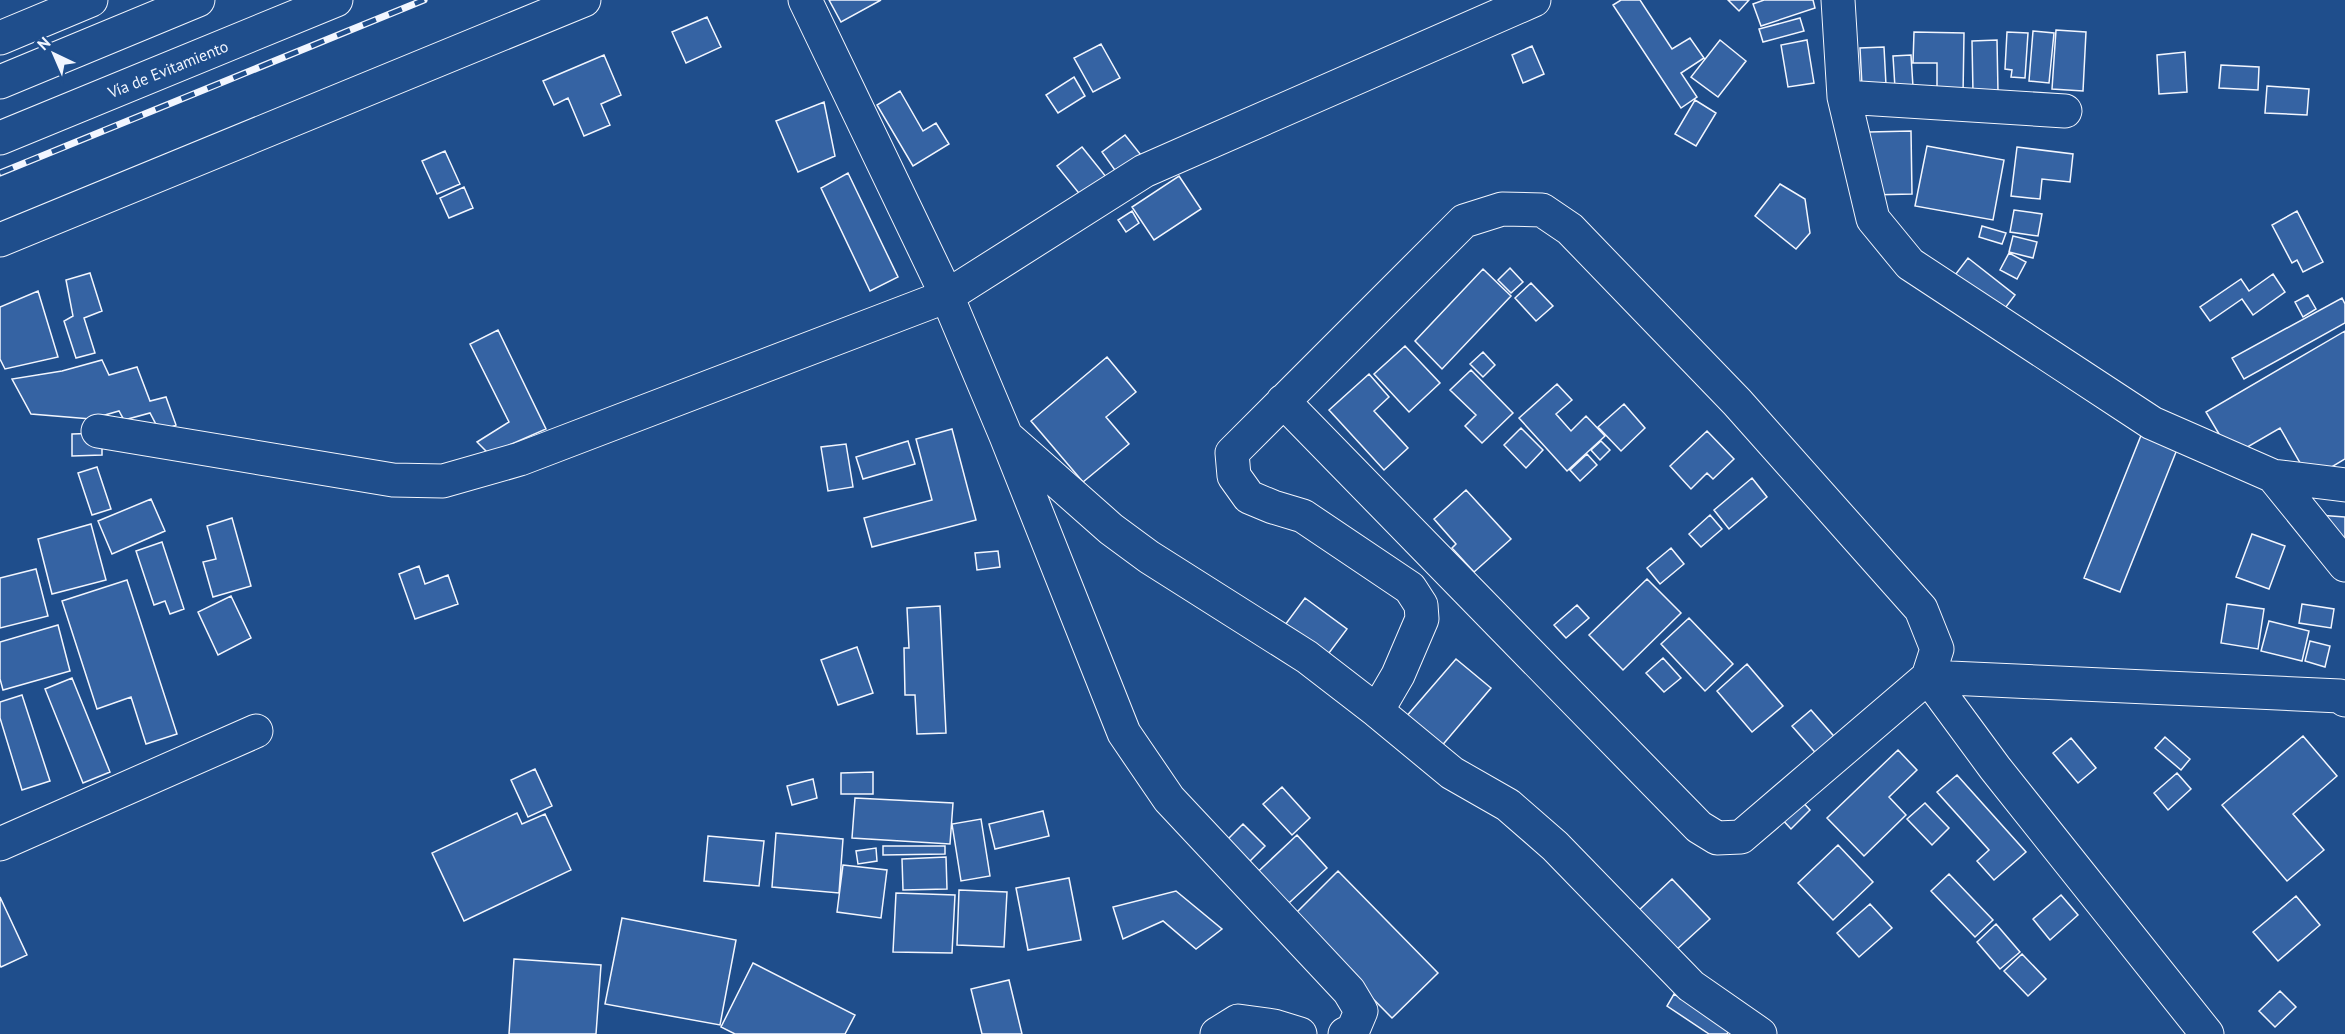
<svg xmlns="http://www.w3.org/2000/svg" width="2345" height="1034" viewBox="0 0 2345 1034" font-family="'PT Sans',sans-serif">
  <style>
    .building { fill: #3563a3; stroke: #f2f6ff; stroke-width: 1.5 }
    .lines { fill: none; stroke-linecap: round; stroke-linejoin: round }
    .minor-casing { stroke: #f2f6ff; stroke-width: 35 }
    .highway-casing { stroke: #f2f6ff; stroke-width: 35 }
    .minor { stroke: #1f4e8c; stroke-width: 33 }
    .highway { stroke: #1f4e8c; stroke-width: 33 }
    .rail-casing { stroke: #f2f6ff; stroke-width: 7 }
    .rail { stroke: #1f4e8c; stroke-width: 4.5; stroke-dasharray: 14; stroke-linecap: butt }
    .labels { text-anchor: middle; stroke-width: 4.5; stroke-linejoin: round; paint-order: stroke }
    .street-label { font-size: 16px; fill: #f2f6ff; stroke: #1f4e8c }
  </style>
  <rect width="100%" height="100%" fill="#1f4e8c"/>
  <path class="building" d="M 829,0 L 881,0 L 841,22 Z
    M 1621,0 L 1640,0 L 1672,49 L 1690,38 L 1704,58 L 1681,73 L 1697,97 L 1681,108 L 1613,5 Z
    M 1728,0 L 1749,0 L 1739,11 Z
    M 1764,0 L 1813,0 L 1815,8 L 1761,26 L 1753,4 Z
    M 707,17 L 721,47 L 686,63 L 672,32 Z
    M 1800,18 L 1804,31 L 1763,42 L 1759,29 Z
    M 2056,30 L 2086,32 L 2083,91 L 2052,89 Z
    M 2033,31 L 2054,33 L 2049,83 L 2029,81 Z
    M 1914,32 L 1964,33 L 1963,95 L 1937,95 L 1937,63 L 1913,63 Z
    M 2007,32 L 2028,33 L 2025,78 L 2011,77 L 2012,70 L 2005,69 Z
    M 1720,40 L 1746,61 L 1718,97 L 1691,77 Z
    M 1807,40 L 1814,83 L 1788,87 L 1781,45 Z
    M 1997,40 L 1998,92 L 1973,93 L 1972,41 Z
    M 1101,44 L 1120,78 L 1093,92 L 1074,58 Z
    M 1532,46 L 1544,74 L 1523,83 L 1512,55 Z
    M 1884,47 L 1886,85 L 1862,86 L 1860,48 Z
    M 2185,52 L 2187,92 L 2159,94 L 2157,55 Z
    M 604,55 L 621,95 L 601,104 L 610,125 L 584,136 L 568,98 L 554,105 L 543,81 Z
    M 1911,55 L 1913,87 L 1895,88 L 1893,56 Z
    M 2221,65 L 2259,67 L 2258,90 L 2219,88 Z
    M 1074,77 L 1085,96 L 1058,113 L 1046,95 Z
    M 2267,86 L 2309,89 L 2307,115 L 2265,113 Z
    M 900,91 L 923,131 L 936,123 L 949,144 L 913,166 L 877,105 Z
    M 1695,100 L 1716,113 L 1696,146 L 1675,134 Z
    M 824,102 L 835,156 L 798,172 L 776,121 Z
    M 1911,131 L 1912,194 L 1870,195 L 1869,132 Z
    M 1125,135 L 1141,155 L 1117,173 L 1102,152 Z
    M 1927,146 L 2004,160 L 1993,220 L 1915,206 Z
    M 1082,147 L 1107,178 L 1082,197 L 1057,166 Z
    M 2017,147 L 2073,154 L 2070,182 L 2042,179 L 2040,199 L 2011,196 Z
    M 445,151 L 460,184 L 437,194 L 422,161 Z
    M 848,173 L 898,277 L 870,291 L 821,188 Z
    M 1179,176 L 1201,209 L 1154,240 L 1132,207 Z
    M 1780,184 L 1805,199 L 1810,233 L 1796,249 L 1755,216 Z
    M 464,187 L 473,208 L 449,218 L 440,198 Z
    M 2014,210 L 2042,214 L 2038,236 L 2010,232 Z
    M 1132,211 L 1139,223 L 1126,232 L 1118,220 Z
    M 2297,211 L 2323,262 L 2303,272 L 2297,260 L 2292,263 L 2272,225 Z
    M 1982,226 L 2006,233 L 2002,244 L 1979,237 Z
    M 2013,236 L 2037,242 L 2033,258 L 2009,252 Z
    M 2009,253 L 2026,262 L 2017,279 L 2000,270 Z
    M 1968,258 L 2015,295 L 1997,319 L 1949,283 Z
    M 1510,268 L 1523,282 L 1511,293 L 1498,280 Z
    M 1483,269 L 1511,296 L 1442,369 L 1415,341 Z
    M 90,273 L 102,311 L 84,318 L 95,353 L 76,358 L 64,321 L 73,316 L 66,280 Z
    M 2273,274 L 2285,292 L 2253,315 L 2242,299 L 2210,321 L 2200,307 L 2241,279 L 2249,291 Z
    M 1531,283 L 1553,306 L 1536,321 L 1515,298 Z
    M 38,291 L 58,357 L 5,369 L 0,359 L 0,307 Z
    M 2308,295 L 2316,309 L 2303,317 L 2295,302 Z
    M 2342,298 L 2345,304 L 2345,323 L 2244,379 L 2232,358 Z
    M 498,330 L 546,429 L 489,454 L 477,442 L 509,422 L 470,344 Z
    M 2345,331 L 2345,459 L 2310,480 L 2280,428 L 2232,456 L 2206,412 Z
    M 1405,346 L 1440,383 L 1409,412 L 1374,374 Z
    M 1483,352 L 1495,365 L 1483,377 L 1470,364 Z
    M 1107,357 L 1136,392 L 1106,417 L 1129,444 L 1083,482 L 1031,421 Z
    M 102,360 L 109,375 L 137,367 L 150,401 L 166,397 L 176,425 L 160,432 L 150,413 L 124,420 L 119,411 L 91,419 L 31,414 L 12,379 L 62,371 Z
    M 1471,370 L 1513,413 L 1482,443 L 1465,426 L 1476,415 L 1450,390 Z
    M 1369,374 L 1389,397 L 1374,411 L 1408,448 L 1384,470 L 1329,410 Z
    M 1557,384 L 1572,400 L 1556,414 L 1571,431 L 1586,416 L 1605,436 L 1567,471 L 1519,418 Z
    M 1624,404 L 1645,428 L 1621,451 L 1598,427 Z
    M 1521,428 L 1543,450 L 1526,468 L 1504,445 Z
    M 952,429 L 976,520 L 872,547 L 864,518 L 932,500 L 916,439 Z
    M 1707,431 L 1734,459 L 1713,479 L 1707,473 L 1691,489 L 1670,466 Z
    M 102,433 L 102,455 L 72,456 L 72,434 Z
    M 2142,433 L 2178,447 L 2120,592 L 2084,578 Z
    M 908,441 L 915,464 L 863,479 L 856,457 Z
    M 1601,441 L 1610,450 L 1600,460 L 1591,450 Z
    M 846,444 L 853,487 L 828,491 L 821,447 Z
    M 1587,454 L 1597,465 L 1580,481 L 1570,470 Z
    M 97,467 L 111,509 L 92,515 L 78,473 Z
    M 1752,478 L 1767,497 L 1729,529 L 1714,510 Z
    M 1466,490 L 1511,539 L 1474,572 L 1452,548 L 1456,544 L 1434,519 Z
    M 151,499 L 165,531 L 112,554 L 98,521 Z
    M 1710,515 L 1722,529 L 1701,547 L 1689,534 Z
    M 2318,515 L 2345,517 L 2345,548 Z
    M 232,518 L 251,586 L 213,597 L 203,562 L 216,559 L 207,526 Z
    M 91,524 L 106,580 L 52,594 L 38,539 Z
    M 2252,534 L 2285,546 L 2269,589 L 2236,577 Z
    M 162,542 L 184,609 L 170,614 L 165,601 L 154,605 L 136,551 Z
    M 1671,548 L 1684,564 L 1660,584 L 1647,568 Z
    M 998,551 L 1000,567 L 977,570 L 975,553 Z
    M 419,566 L 425,584 L 448,575 L 458,604 L 415,619 L 399,574 Z
    M 36,569 L 48,616 L 0,628 L 0,578 Z
    M 1647,579 L 1681,613 L 1623,670 L 1589,635 Z
    M 127,580 L 177,734 L 146,744 L 131,697 L 97,709 L 62,601 Z
    M 231,596 L 251,638 L 218,655 L 198,612 Z
    M 1305,598 L 1347,629 L 1323,661 L 1282,629 Z
    M 2227,604 L 2264,609 L 2258,649 L 2221,643 Z
    M 2302,604 L 2334,609 L 2331,628 L 2299,623 Z
    M 1577,605 L 1589,618 L 1566,638 L 1554,625 Z
    M 940,606 L 946,733 L 917,734 L 915,695 L 905,695 L 904,648 L 909,648 L 907,608 Z
    M 1689,618 L 1733,664 L 1705,691 L 1661,644 Z
    M 2269,621 L 2309,631 L 2302,661 L 2261,651 Z
    M 58,625 L 70,671 L 3,690 L 0,679 L 0,642 Z
    M 2310,641 L 2330,646 L 2325,667 L 2305,661 Z
    M 857,647 L 873,693 L 838,705 L 821,660 Z
    M 1663,658 L 1681,678 L 1664,692 L 1646,673 Z
    M 1456,659 L 1491,688 L 1434,755 L 1399,725 Z
    M 1747,664 L 1783,706 L 1752,732 L 1717,691 Z
    M 72,678 L 110,772 L 83,783 L 45,689 Z
    M 22,695 L 50,781 L 22,790 L 0,718 L 0,702 Z
    M 1811,710 L 1839,742 L 1820,758 L 1792,726 Z
    M 2303,736 L 2337,776 L 2293,814 L 2324,850 L 2287,881 L 2222,805 Z
    M 2165,737 L 2190,759 L 2181,770 L 2155,748 Z
    M 2071,738 L 2096,768 L 2078,783 L 2053,753 Z
    M 1898,750 L 1917,770 L 1889,797 L 1906,815 L 1864,856 L 1827,818 Z
    M 535,769 L 552,806 L 528,817 L 511,780 Z
    M 873,772 L 873,794 L 841,794 L 841,773 Z
    M 2177,773 L 2191,789 L 2168,810 L 2154,793 Z
    M 1957,775 L 2026,852 L 1994,880 L 1977,861 L 1989,850 L 1937,792 Z
    M 813,779 L 817,798 L 792,805 L 787,786 Z
    M 1282,787 L 1310,818 L 1292,835 L 1263,804 Z
    M 855,798 L 953,803 L 950,844 L 852,838 Z
    M 1799,798 L 1810,810 L 1791,829 L 1780,817 Z
    M 1925,803 L 1949,828 L 1932,845 L 1907,819 Z
    M 1043,811 L 1049,836 L 995,849 L 989,824 Z
    M 517,813 L 522,824 L 545,814 L 571,870 L 464,921 L 432,853 Z
    M 981,819 L 990,876 L 961,881 L 952,824 Z
    M 1243,824 L 1265,846 L 1242,869 L 1220,847 Z
    M 776,833 L 843,839 L 839,893 L 772,887 Z
    M 1297,835 L 1327,868 L 1278,913 L 1248,881 Z
    M 708,836 L 764,841 L 759,886 L 704,881 Z
    M 1838,845 L 1873,882 L 1833,920 L 1798,883 Z
    M 883,846 L 945,846 L 945,854 L 883,855 Z
    M 876,848 L 877,861 L 858,864 L 856,851 Z
    M 946,857 L 947,889 L 903,890 L 902,859 Z
    M 843,865 L 887,870 L 881,918 L 837,912 Z
    M 1338,871 L 1438,973 L 1392,1018 L 1292,917 Z
    M 1949,874 L 1993,920 L 1975,937 L 1931,891 Z
    M 1069,878 L 1081,940 L 1028,950 L 1016,888 Z
    M 1672,879 L 1710,919 L 1675,951 L 1638,911 Z
    M 959,890 L 1007,892 L 1004,947 L 957,945 Z
    M 1176,891 L 1222,929 L 1196,949 L 1163,921 L 1123,939 L 1113,907 Z
    M 896,893 L 955,895 L 952,953 L 893,952 Z
    M 2061,895 L 2078,915 L 2050,940 L 2033,919 Z
    M 2296,896 L 2320,925 L 2278,961 L 2253,932 Z
    M 0,897 L 27,955 L 1,967 L 0,965 Z
    M 1870,904 L 1892,928 L 1859,957 L 1837,933 Z
    M 622,918 L 736,940 L 720,1025 L 605,1004 Z
    M 1996,924 L 2020,952 L 2000,969 L 1977,942 Z
    M 2022,954 L 2046,979 L 2028,996 L 2004,971 Z
    M 514,959 L 601,965 L 596,1034 L 509,1034 Z
    M 753,963 L 855,1015 L 845,1034 L 735,1034 L 721,1027 Z
    M 1009,980 L 1022,1034 L 982,1034 L 971,989 Z
    M 2280,991 L 2296,1007 L 2275,1027 L 2259,1011 Z
    M 1674,994 L 1729,1031 L 1727,1034 L 1709,1034 L 1667,1006 Z"/>
  <g class="lines">
    <defs>
      <path id="minor" d="M 805,0 L 947,296 L 1006,436 L 1124,733 L 1169,799 L 1349,991 L 1361,1011 L 1353,1030 L 1345,1034
        M 1838,0 L 1844,97 L 1873,219 L 1910,264 L 2152,423 L 2273,476 L 2345,485
        M 0,38 L 91,0
        M 1844,97 L 2065,111
        M 0,240 L 584,0
        M 1283,401 L 1699,827 L 1717,838 L 1741,837 L 1928,677 L 2340,696 L 2345,700
        M 98,431 L 393,480 L 443,481 L 520,459 L 947,296 L 1144,171 L 1534,0
        M 1006,436 L 1111,529 L 1149,557 L 1307,657 L 1377,711 L 1398,675 L 1422,619 L 1421,605 L 1410,588 L 1303,516 L 1273,507 L 1249,497 L 1234,476 L 1232,453 L 1464,221 L 1502,209 L 1542,210 L 1570,229 L 1737,402 L 1921,609 L 1937,649 L 1928,677 L 1995,768 L 2207,1034
        M 2273,476 L 2345,565
        M 1377,711 L 1452,773 L 1508,805 L 1555,846 L 1691,986 L 1760,1034
        M 0,844 L 256,731
        M 1217,1034 L 1238,1021 L 1274,1026 L 1300,1034"/>
      <path id="highway" d="M 0,82 L 198,0
        M 0,138 L 336,0"/>
    </defs>
    <use href="#minor" class="minor-casing"/>
    <use href="#highway" class="highway-casing"/>
    <use href="#minor" class="minor"/>
    <use href="#highway" class="highway"/>
    <defs>
      <path id="rail" d="M 0,173 L 424,0"/>
    </defs>
    <use href="#rail" class="rail-casing"/>
    <use href="#rail" class="rail"/>
  </g>
  <g class="labels">
    <g class="street-label">
      <text transform="translate(168 69) rotate(-22)" y="6">Vía de Evitamiento</text>
    </g>
  </g>
  <g transform="translate(54 54) rotate(316)" stroke="#1f4e8c" stroke-width="4.5" paint-order="stroke">
  <path d="M0-4.5L10 22L0 15L-10 22Z" fill="#f2f6ff"/>
  <text y="-9" font-size="16" font-weight="bold" text-anchor="middle" fill="#f2f6ff">N</text>
  </g>
</svg>
